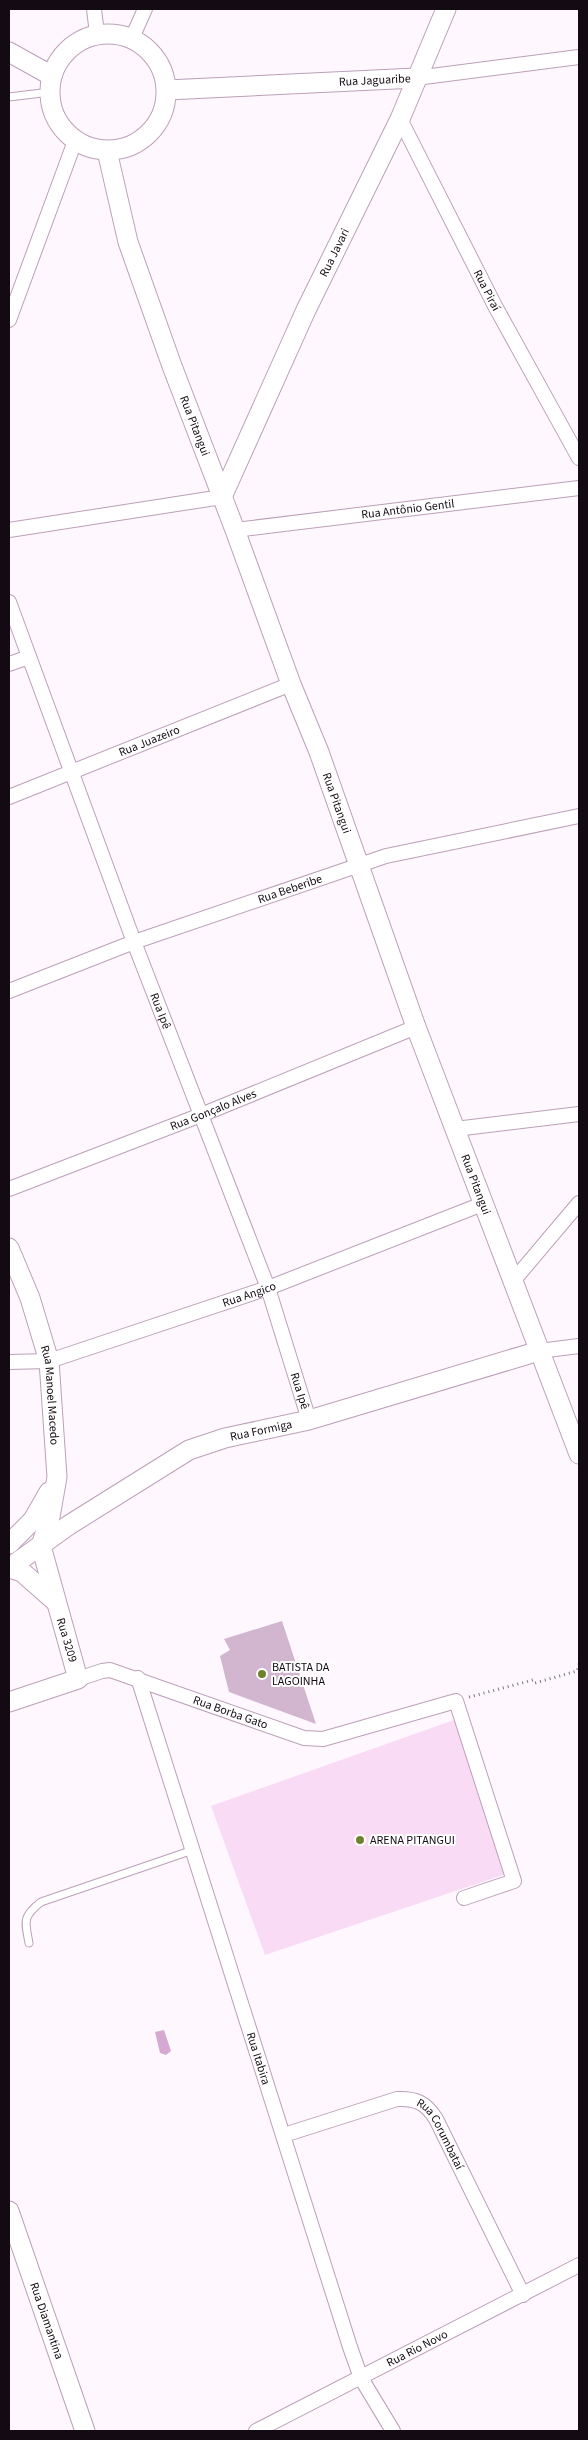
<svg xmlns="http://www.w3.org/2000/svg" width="588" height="2440" viewBox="0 0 588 2440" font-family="'Source Sans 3',sans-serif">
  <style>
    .green { fill: #f9dbf6 }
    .water { fill: #d6a9d2 }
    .building { fill: #d2b5cf }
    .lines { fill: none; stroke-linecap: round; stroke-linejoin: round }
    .lane-casing { stroke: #bc9fb9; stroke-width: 9 }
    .street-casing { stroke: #bc9fb9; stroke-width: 16 }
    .secondary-casing { stroke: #bc9fb9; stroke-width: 21 }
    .path { stroke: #7f777e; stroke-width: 3; stroke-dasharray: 1 4; stroke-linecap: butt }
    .lane { stroke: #fff; stroke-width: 7 }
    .street { stroke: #fff; stroke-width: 14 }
    .secondary { stroke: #fff; stroke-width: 19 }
    .poi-dot { fill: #70802e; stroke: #fff; stroke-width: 2 }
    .labels { text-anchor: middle; stroke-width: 4; stroke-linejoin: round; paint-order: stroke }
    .street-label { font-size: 12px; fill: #140a13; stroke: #fff }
    .poi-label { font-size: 12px; fill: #140a13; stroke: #fff; text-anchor: start }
  </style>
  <rect width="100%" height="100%" fill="#fef8fe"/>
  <path class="green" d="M 454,1720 L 509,1873 L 265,1955 L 211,1806 Z"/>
  <path class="water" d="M 164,2030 L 171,2051 L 166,2055 L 160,2053 L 155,2032 Z"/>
  <path class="building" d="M 282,1621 L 316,1724 L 229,1692 L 220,1656 L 230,1650 L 224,1639 Z"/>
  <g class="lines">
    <defs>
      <path id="lane" d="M 9,97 L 50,92
        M 29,1943 C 25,1921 22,1917 41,1902 L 193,1850"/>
      <g id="street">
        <path d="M 94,9 L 97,34"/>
        <path d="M 132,38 L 145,9"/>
        <path d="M 416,78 L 579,57"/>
        <path id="s1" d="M 400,119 L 495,306 L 579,458"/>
        <path d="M 9,320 L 75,141"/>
        <path d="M 9,530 L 222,497"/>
        <path id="s2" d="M 235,530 L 579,488"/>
        <path id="s3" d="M 9,602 L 134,942 L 268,1288 L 309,1420"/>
        <path d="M 9,664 L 29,657"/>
        <path id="s4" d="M 9,797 L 291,684"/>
        <path id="s5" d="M 9,991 L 134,942 L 386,856 L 579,816"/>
        <path d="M 455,1129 L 579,1114"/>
        <path id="s6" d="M 9,1189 L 201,1115 L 416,1027"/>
        <path d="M 514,1280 L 579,1203"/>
        <path d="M 539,1351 L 579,1346"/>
        <path id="s7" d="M 9,1362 L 49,1361 L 268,1288 L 485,1203"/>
        <path id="s8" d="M 138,1678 L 350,2347 L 361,2378 L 393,2431"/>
        <path id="s9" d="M 78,1679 L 102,1671 L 110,1670 L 304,1738 L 323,1739 L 456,1701 L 514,1881 L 464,1898"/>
        <path id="s10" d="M 284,2135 L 397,2099 C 416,2098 426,2103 436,2119 L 523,2295"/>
        <path id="s11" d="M 256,2431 L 579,2265"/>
      </g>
      <g id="secondary">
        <circle cx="108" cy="92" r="58"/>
        <path d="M 9,52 L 52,76"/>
        <path id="s12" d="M 167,90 L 416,78"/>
        <path id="s13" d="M 107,151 L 128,242 L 172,366 L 235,530 L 291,684 L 319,752 L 416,1027 L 579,1454"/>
        <path id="s14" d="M 222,497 L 306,310 L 400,119 L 446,9"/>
        <path id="s15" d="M 9,1248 L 30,1298 L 49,1361 L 57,1477 L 50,1517 L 41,1546"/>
        <path d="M 9,1544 L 33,1520 L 49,1492"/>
        <path id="s16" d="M 9,1568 L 69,1525 L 189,1450 L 225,1438 L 309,1420 L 539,1351"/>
        <path d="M 9,1568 L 22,1572 L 55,1601"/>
        <path d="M 9,1702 L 78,1679 L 41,1546"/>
        <path id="s17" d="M 9,2211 L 85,2431"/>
      </g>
    </defs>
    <use href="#lane" class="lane-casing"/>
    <use href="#street" class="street-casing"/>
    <use href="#secondary" class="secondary-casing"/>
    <path class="path" d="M 469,1697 L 533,1680 L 535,1683 L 577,1671 L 579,1664"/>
    <use href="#lane" class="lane"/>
    <use href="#street" class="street"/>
    <use href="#secondary" class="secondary"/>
  </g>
  <g class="poi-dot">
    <circle cx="262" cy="1674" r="5"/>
    <circle cx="360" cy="1840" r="5"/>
  </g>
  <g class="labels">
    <g class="street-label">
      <text dy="4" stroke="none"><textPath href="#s12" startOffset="208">Rua Jaguaribe</textPath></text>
      <text dy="4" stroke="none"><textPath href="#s14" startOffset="269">Rua Javari</textPath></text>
      <text dy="4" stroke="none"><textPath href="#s1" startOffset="192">Rua Piraí</textPath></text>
      <text dy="4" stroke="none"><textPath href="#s13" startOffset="289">Rua Pitangui</textPath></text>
      <text dy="4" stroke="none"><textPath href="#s2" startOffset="174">Rua Antônio Gentil</textPath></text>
      <text dy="4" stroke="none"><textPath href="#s4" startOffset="151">Rua Juazeiro</textPath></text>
      <text dy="4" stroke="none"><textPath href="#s13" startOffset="692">Rua Pitangui</textPath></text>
      <text dy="4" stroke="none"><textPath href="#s5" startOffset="299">Rua Beberibe</textPath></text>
      <text dy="4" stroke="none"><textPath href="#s3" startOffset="436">Rua Ipê</textPath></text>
      <text dy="4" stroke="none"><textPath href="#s6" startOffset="219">Rua Gonçalo Alves</textPath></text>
      <text dy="4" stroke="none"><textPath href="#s13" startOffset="1098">Rua Pitangui</textPath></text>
      <text dy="4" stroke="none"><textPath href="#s7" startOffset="251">Rua Angico</textPath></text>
      <text dy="4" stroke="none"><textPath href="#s3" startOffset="841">Rua Ipê</textPath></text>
      <text dy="4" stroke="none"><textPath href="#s15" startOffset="154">Rua Manoel Macedo</textPath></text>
      <text dy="4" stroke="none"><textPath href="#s16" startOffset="290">Rua Formiga</textPath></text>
      <text transform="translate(67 1640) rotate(73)" y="4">Rua 3209</text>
      <text dy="4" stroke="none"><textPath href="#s9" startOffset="161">Rua Borba Gato</textPath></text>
      <text dy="4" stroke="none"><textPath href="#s8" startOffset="399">Rua Itabira</textPath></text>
      <text dy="4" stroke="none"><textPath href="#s10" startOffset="180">Rua Corumbataí</textPath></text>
      <text dy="4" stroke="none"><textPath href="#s17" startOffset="116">Rua Diamantina</textPath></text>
      <text dy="4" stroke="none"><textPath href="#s11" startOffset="181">Rua Rio Novo</textPath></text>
    </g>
    <g class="poi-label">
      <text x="272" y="1671">BATISTA DA<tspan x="272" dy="14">LAGOINHA</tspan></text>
      <text x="370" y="1844">ARENA PITANGUI</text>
    </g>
  </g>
  <rect width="588" height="2440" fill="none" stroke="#140a13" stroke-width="20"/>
</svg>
